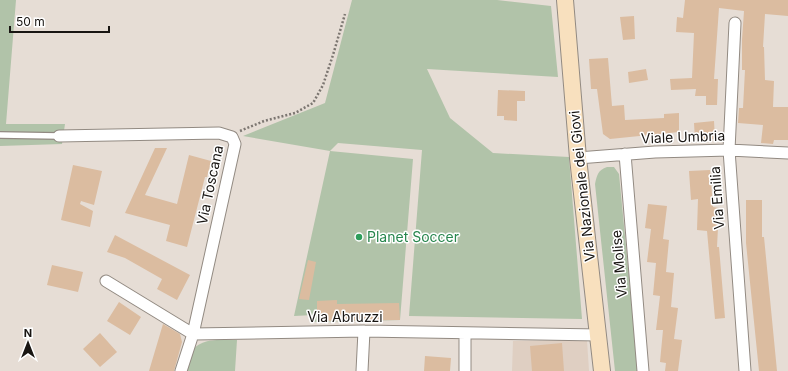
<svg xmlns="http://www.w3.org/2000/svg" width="788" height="371" viewBox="0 0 788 371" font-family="Inter,sans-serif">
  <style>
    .built { fill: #dfcfc2 }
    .green { fill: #b1c3a9 }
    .building { fill: #dbbca0 }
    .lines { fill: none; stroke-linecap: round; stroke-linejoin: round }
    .service-casing { stroke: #928a82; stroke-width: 8 }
    .minor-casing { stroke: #928a82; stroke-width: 13 }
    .secondary-casing { stroke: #928a82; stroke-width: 18 }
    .path { stroke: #7c7671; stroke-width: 2.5; stroke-dasharray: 2 2; stroke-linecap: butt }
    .service { stroke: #fff; stroke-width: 5.5 }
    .minor { stroke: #fff; stroke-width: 11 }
    .secondary { stroke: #f8e0be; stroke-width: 16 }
    .leisure-dot { fill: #2e9e5b; stroke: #fff; stroke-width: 1.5 }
    .labels { text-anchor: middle; stroke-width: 3; stroke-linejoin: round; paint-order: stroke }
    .street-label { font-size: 14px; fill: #181512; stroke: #fff }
    .leisure-label { font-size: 14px; fill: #27864d; stroke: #fff; text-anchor: start }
  </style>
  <rect width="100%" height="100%" fill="#e6ddd5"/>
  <path class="built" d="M 587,340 L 589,371 L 512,371 L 513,341 Z"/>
  <path class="green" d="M 0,0 L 16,0 L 6,124 L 65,124 L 62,144 L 0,146 Z
    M 352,0 L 497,0 L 551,6 L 558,77 L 427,69 L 450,118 L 493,153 L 569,157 L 582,319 L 409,316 L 422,150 L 338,143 L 330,151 L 413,159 L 400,320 L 314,322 L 314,315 L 294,316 L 330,151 L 243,136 L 325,103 Z
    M 607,167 L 614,167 L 619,174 L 638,371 L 615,371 L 595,184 C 597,175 598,170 607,167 Z
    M 237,340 L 235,371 L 184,371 C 186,365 188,358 191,353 C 199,337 223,340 237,340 Z"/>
  <path class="building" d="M 685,0 L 788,0 L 788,16 L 765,14 L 763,47 L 764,47 L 765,80 L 774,81 L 773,107 L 788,107 L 788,140 L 774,140 L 773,144 L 761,143 L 763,125 L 738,123 L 739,108 L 743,108 L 745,70 L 742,70 L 742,40 L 744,11 L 719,8 L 714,79 L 718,79 L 717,105 L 706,105 L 706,96 L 695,96 L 696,89 L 671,90 L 670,79 L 692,78 L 694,33 L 676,32 L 677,17 L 683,18 Z
    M 634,16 L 635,39 L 623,40 L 620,17 Z
    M 608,58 L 612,106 L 624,105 L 625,120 L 664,118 L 664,114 L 679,113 L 679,132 L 610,139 L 603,134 L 597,89 L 591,89 L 589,59 Z
    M 646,69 L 648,80 L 629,83 L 628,72 Z
    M 498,90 L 525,91 L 525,101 L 517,101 L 517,121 L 504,120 L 504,116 L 497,116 Z
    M 714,121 L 715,139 L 695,140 L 694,123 Z
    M 155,148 L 167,148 L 145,195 L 177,204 L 189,155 L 211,161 L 207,177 L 205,177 L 187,247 L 166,241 L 170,225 L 125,213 Z
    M 73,165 L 102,171 L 94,205 L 81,201 L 80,204 L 93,211 L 90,227 L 61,220 Z
    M 710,170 L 713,207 L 719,208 L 717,247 L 719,247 L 725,318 L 715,319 L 707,231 L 697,230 L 698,199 L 691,200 L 689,171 Z
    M 746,200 L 762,200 L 762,237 L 764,237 L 777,371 L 759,371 L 746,243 Z
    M 648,204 L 667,206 L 663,239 L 669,240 L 666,272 L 674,273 L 671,307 L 678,308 L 674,339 L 682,340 L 678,371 L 665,371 L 666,363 L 660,362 L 663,330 L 656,330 L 660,296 L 653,295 L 656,263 L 647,262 L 651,229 L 645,228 Z
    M 115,235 L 190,275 L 177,300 L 157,289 L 162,279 L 125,258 L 107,252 Z
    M 308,260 L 316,262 L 309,300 L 299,299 Z
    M 52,265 L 83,272 L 78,292 L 47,285 Z
    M 337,300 L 337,304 L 399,303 L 400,320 L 317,321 L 317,301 Z
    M 119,302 L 141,317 L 130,335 L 107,321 Z
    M 163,324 L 180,334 L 182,342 L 174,371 L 149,371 Z
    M 100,333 L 117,352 L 100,367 L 83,349 Z
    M 562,343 L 564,371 L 532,371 L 530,346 Z
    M 425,356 L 451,358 L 450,371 L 424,371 Z"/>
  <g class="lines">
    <defs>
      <path id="service" d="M 0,135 L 59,136"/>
      <path id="minor" d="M 735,23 L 729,150 L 745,371
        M 59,136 L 219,133 L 232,137 L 235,144 L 193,334 L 181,371
        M 625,154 L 643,371
        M 578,158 L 655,152 L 729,150 L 788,153
        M 106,281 L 193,334 L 364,331 L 599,335
        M 362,371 L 364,331
        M 465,371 L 465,333"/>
      <path id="secondary" d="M 565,0 L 578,158 L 602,371"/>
    </defs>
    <use href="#service" class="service-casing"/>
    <use href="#minor" class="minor-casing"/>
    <use href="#secondary" class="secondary-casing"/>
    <path class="path" d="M 240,131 L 264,121 L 295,113 L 313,103 L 323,85 L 333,55 L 345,14"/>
    <use href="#service" class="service"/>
    <use href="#minor" class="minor"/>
    <use href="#secondary" class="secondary"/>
  </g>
  <circle class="leisure-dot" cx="359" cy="237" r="4"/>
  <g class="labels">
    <g class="street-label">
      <text transform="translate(683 137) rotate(-2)" y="5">Viale Umbria</text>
      <text transform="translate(210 185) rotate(-78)" y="5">Via Toscana</text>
      <text transform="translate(582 186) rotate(-96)" y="5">Via Nazionale dei Giovi</text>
      <text transform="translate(717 198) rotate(-94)" y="5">Via Emilia</text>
      <text transform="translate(619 264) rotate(-95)" y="5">Via Molise</text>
      <text x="345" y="322">Via Abruzzi</text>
    </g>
    <g class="leisure-label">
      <text x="367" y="242">Planet Soccer</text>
    </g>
  </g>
  <g transform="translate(28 343)" stroke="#ffffff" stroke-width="3" paint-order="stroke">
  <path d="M0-3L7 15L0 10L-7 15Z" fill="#181512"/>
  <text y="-6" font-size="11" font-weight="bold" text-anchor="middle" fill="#181512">N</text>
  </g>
  <path d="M10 26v6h99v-6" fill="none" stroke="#181512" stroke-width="2"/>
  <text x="16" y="26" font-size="12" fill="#181512" stroke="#ffffff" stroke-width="3" paint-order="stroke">50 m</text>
</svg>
